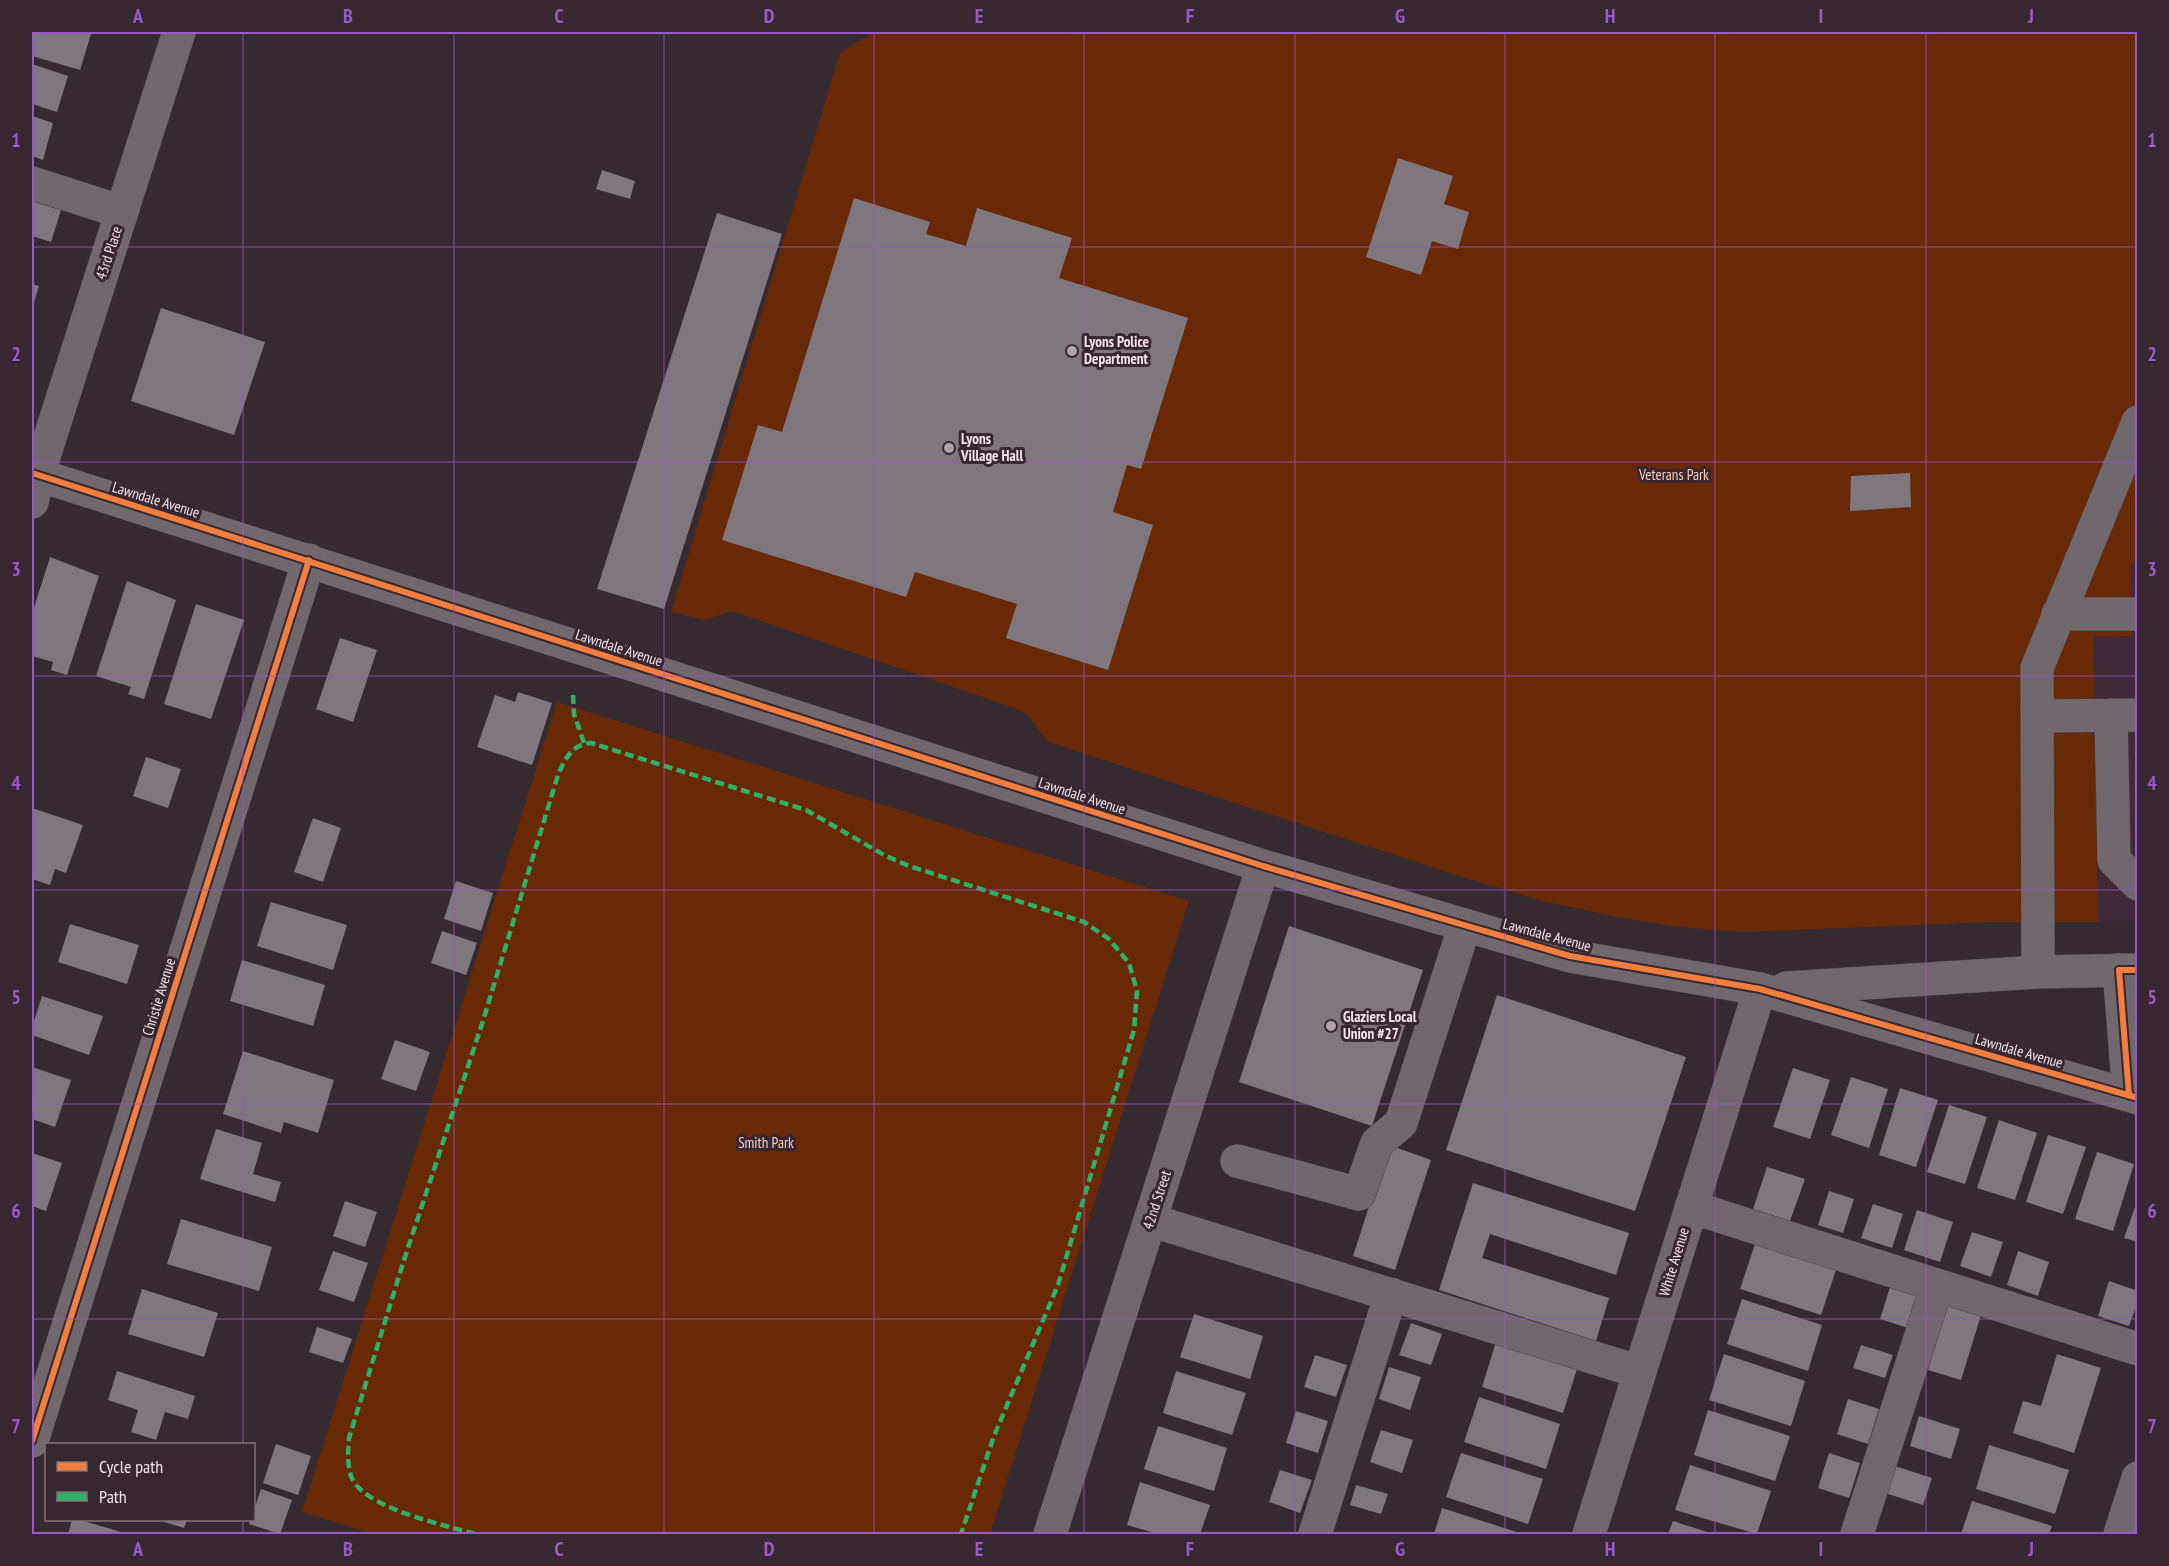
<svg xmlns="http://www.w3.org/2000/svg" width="2169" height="1566" viewBox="0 0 2169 1566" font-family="'PT Sans Narrow',sans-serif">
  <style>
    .built { fill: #3e2a38 }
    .green { fill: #6a2906 }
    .building { fill: #7e787e }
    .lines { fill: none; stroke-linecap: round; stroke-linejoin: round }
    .minor-casing { stroke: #4e464a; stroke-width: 34 }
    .minor { stroke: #70686c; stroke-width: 33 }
    .quiet { stroke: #2db169; stroke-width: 4.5; stroke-dasharray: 9 4.5; stroke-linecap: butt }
    .cycleway-casing { stroke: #372731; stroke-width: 10 }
    .cycleway { stroke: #f27e40; stroke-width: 6 }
    .grid { fill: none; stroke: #985aca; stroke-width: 1.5; stroke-opacity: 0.55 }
    .poi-dot { fill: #afa4aa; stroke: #372731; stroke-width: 2 }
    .labels { text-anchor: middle; stroke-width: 6; stroke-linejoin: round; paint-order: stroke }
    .street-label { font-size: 15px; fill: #f1e6ec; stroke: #372731 }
    .poi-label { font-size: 15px; font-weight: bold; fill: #f1e6ec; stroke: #372731; text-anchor: start }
    .park-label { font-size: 15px; fill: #ffcfbb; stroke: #372731 }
    .neatline { fill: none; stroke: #985aca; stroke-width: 2 }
    .grid-label { font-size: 20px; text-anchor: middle; font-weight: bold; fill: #985aca }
  </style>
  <rect width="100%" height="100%" fill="#342a30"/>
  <path class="built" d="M 2131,563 L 2137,563 L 2137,920 L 2098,922 L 2094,637 L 2132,636 Z"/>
  <path class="green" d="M 874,32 L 2137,32 L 2138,563 L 2131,563 L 2132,636 L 2094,637 L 2098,922 L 1991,922 L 1741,932 L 1678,927 L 1617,917 L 1543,901 L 1465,878 L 1049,742 C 1037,731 1034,718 1020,710 L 732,611 L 704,620 L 671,612 L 840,53 Z
    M 557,702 L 1189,901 L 990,1534 L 374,1534 L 302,1512 Z"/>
  <path class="building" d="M 32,32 L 83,32 L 91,34 L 80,70 L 32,56 Z
    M 32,64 L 68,76 L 57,112 L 32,104 Z
    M 32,116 L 53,123 L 43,160 L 32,156 Z
    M 1398,158 L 1453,176 L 1444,204 L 1469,212 L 1458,249 L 1432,241 L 1421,275 L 1366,257 Z
    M 602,170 L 635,181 L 630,199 L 596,189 Z
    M 854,198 L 930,222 L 926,234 L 966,246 L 977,208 L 1072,238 L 1059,278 L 1188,318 L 1141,469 L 1127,465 L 1113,512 L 1153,525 L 1108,670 L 1006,638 L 1017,604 L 915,572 L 906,597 L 722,540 L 758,425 L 782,432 Z
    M 32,201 L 61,210 L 51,242 L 32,236 Z
    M 717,213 L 782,234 L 664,609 L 597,589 Z
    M 32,284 L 39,286 L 32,309 Z
    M 161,308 L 265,342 L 234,435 L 131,401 Z
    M 1910,473 L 1911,507 L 1850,511 L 1851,476 Z
    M 50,557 L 99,576 L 67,675 L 51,670 L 53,662 L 32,656 L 32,614 Z
    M 127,581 L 176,600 L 144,699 L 128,694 L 131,687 L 96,676 Z
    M 196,604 L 244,620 L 211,719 L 164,704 Z
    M 340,638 L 377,650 L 353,722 L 316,709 Z
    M 518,692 L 552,703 L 532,765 L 477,747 L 495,695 L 515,702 Z
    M 146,757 L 181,769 L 168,808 L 133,796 Z
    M 32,808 L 83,825 L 66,873 L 55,869 L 50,885 L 32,879 Z
    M 313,818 L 341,828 L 323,882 L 294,872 Z
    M 456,881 L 493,893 L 481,931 L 444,919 Z
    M 271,902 L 347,925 L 333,970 L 257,946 Z
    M 70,924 L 139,945 L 127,984 L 58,962 Z
    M 1289,926 L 1423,970 L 1372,1126 L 1239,1082 Z
    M 442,931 L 477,943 L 466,975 L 431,963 Z
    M 242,960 L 325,985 L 313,1026 L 230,1001 Z
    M 1497,995 L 1686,1057 L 1635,1211 L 1446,1150 Z
    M 42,996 L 103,1016 L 89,1055 L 32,1035 L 32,1027 Z
    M 395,1040 L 430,1052 L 416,1091 L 381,1079 Z
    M 243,1051 L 334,1080 L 318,1133 L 284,1122 L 281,1133 L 223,1114 Z
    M 32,1067 L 71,1080 L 55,1127 L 32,1119 Z
    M 1793,1068 L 1830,1080 L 1810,1139 L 1773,1127 Z
    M 1851,1077 L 1888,1089 L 1869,1148 L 1831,1135 Z
    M 1900,1088 L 1938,1100 L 1916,1167 L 1879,1155 Z
    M 1949,1105 L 1987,1117 L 1965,1184 L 1927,1172 Z
    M 1999,1120 L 2037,1133 L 2015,1200 L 1977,1188 Z
    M 216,1129 L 262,1143 L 253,1174 L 281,1182 L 275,1202 L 200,1179 Z
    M 2048,1135 L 2086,1147 L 2063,1214 L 2026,1202 Z
    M 1389,1145 L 1431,1160 L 1395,1270 L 1353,1256 Z
    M 2097,1152 L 2134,1164 L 2113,1231 L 2075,1219 Z
    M 32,1153 L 62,1163 L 46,1211 L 32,1206 Z
    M 1767,1167 L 1805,1179 L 1790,1221 L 1753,1209 Z
    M 1473,1183 L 1629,1233 L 1616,1275 L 1490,1234 L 1482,1258 L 1609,1298 L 1596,1341 L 1439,1290 Z
    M 1829,1191 L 1854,1199 L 1843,1233 L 1818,1225 Z
    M 2138,1199 L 2138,1242 L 2124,1238 Z
    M 345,1201 L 377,1212 L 365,1247 L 333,1236 Z
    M 1873,1204 L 1903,1214 L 1892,1248 L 1861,1238 Z
    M 1917,1210 L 1953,1222 L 1940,1262 L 1904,1250 Z
    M 181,1219 L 272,1247 L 259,1291 L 167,1264 Z
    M 1972,1232 L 2003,1242 L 1991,1277 L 1960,1266 Z
    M 1755,1244 L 1836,1270 L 1821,1315 L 1740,1289 Z
    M 333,1251 L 368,1263 L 354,1302 L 319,1290 Z
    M 2018,1251 L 2049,1262 L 2038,1296 L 2007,1285 Z
    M 2109,1281 L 2138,1291 L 2138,1301 L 2129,1326 L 2098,1316 Z
    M 1891,1284 L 1922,1294 L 1911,1329 L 1880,1319 Z
    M 142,1289 L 218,1313 L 204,1357 L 128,1334 Z
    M 1742,1299 L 1822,1325 L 1808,1371 L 1727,1344 Z
    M 1947,1304 L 1981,1315 L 1961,1380 L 1928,1370 Z
    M 1194,1314 L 1263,1336 L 1250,1379 L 1180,1357 Z
    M 1411,1323 L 1442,1334 L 1431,1365 L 1399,1355 Z
    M 317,1327 L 352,1339 L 343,1363 L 309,1352 Z
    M 1496,1342 L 1577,1369 L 1563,1413 L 1482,1387 Z
    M 1861,1345 L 1893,1355 L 1885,1378 L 1853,1368 Z
    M 1724,1354 L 1805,1381 L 1791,1426 L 1709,1400 Z
    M 2057,1354 L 2101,1368 L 2074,1453 L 2013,1433 L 2023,1401 L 2041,1406 Z
    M 1315,1355 L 1347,1365 L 1336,1397 L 1304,1387 Z
    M 1389,1367 L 1421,1377 L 1410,1410 L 1379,1399 Z
    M 117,1371 L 195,1396 L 188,1419 L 165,1412 L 156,1440 L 131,1432 L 138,1410 L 108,1400 Z
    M 1176,1371 L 1246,1393 L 1232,1435 L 1163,1413 Z
    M 1479,1397 L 1560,1424 L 1546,1469 L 1464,1442 Z
    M 1848,1399 L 1879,1409 L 1868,1444 L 1837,1434 Z
    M 1708,1410 L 1790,1436 L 1775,1481 L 1694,1455 Z
    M 1296,1411 L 1328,1421 L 1318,1453 L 1286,1443 Z
    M 1919,1416 L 1960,1429 L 1951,1459 L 1910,1446 Z
    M 1158,1426 L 1227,1448 L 1214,1491 L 1144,1469 Z
    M 1381,1430 L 1413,1440 L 1402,1473 L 1370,1462 Z
    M 276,1444 L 311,1456 L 298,1495 L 263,1483 Z
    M 1989,1445 L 2069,1470 L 2055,1514 L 1976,1489 Z
    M 1461,1453 L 1543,1479 L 1528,1524 L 1446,1497 Z
    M 1829,1453 L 1860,1463 L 1849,1498 L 1818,1488 Z
    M 1690,1465 L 1771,1491 L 1757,1534 L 1675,1510 Z
    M 1895,1466 L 1932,1478 L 1923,1505 L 1885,1493 Z
    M 1280,1470 L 1312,1480 L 1300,1513 L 1269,1502 Z
    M 1140,1482 L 1210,1505 L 1200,1534 L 1158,1534 L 1127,1525 Z
    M 1356,1485 L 1388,1494 L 1381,1514 L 1350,1505 Z
    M 261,1489 L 292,1500 L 280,1534 L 249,1524 L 250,1520 L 254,1520 L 254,1510 Z
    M 1972,1501 L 2052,1526 L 2049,1534 L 1961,1534 Z
    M 1442,1508 L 1523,1534 L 1434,1534 Z
    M 72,1520 L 80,1520 L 128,1534 L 68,1534 Z
    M 158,1520 L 187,1520 L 184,1528 Z
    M 1673,1521 L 1713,1534 L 1668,1534 Z"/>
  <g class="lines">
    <defs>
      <path id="minor" d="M 32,183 L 122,212
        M 32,473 L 1263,866 L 1570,956 L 1760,989 L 2138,1098
        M 32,502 L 38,475 L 179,32
        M 2058,614 L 2138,614
        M 2111,715 L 2114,860 L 2138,884
        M 2037,716 L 2138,715
        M 2119,970 L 2129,1095
        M 2038,972 L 2037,668 L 2138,422
        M 1786,988 L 2038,972 L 2138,970
        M 1237,1161 L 1359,1194 L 1377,1143 L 1401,1123 L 1465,925
        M 1691,1207 L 2138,1349
        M 1150,1220 L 1640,1372
        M 32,1441 L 309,560
        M 1050,1534 L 1263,866
        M 1315,1534 L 1391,1294
        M 1589,1534 L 1760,989
        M 1857,1534 L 1937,1286
        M 2120,1534 L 2138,1478"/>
    </defs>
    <use href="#minor" class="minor-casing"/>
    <use href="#minor" class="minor"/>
    <path class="quiet" d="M 573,695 L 574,714 L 584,743
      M 475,1534 C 445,1525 362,1508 351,1476 C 347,1463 348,1451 349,1438 L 404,1260 L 482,1024 L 558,775 C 565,759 572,744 591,743 L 806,810 L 886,856 L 909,866 L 1084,922 L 1109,939 L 1129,963 L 1137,991 L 1134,1030 L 1058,1285 L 994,1436 L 961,1534"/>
    <defs>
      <path id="cycleway" d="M 32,473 L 1263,866 L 1570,956 L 1760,989 L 2138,1098
        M 2129,1095 L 2119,970 L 2138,970
        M 32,1441 L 309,560"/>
    </defs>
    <use href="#cycleway" class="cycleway-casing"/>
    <use href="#cycleway" class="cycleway"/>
  </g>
  <path class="grid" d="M 243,32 L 243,1444M 454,32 L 454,1534M 664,32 L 664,1534M 874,32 L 874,1534M 1084,32 L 1084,1534M 1295,32 L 1295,1534M 1505,32 L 1505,1534M 1715,32 L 1715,1534M 1926,32 L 1926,1534M 32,247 L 2138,247M 32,462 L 2138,462M 32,676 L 2138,676M 32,890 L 2138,890M 32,1104 L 2138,1104M 32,1319 L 2138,1319M 243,1520 L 243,1534"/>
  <g class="poi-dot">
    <circle cx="1072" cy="351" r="6"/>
    <circle cx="949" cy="448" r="6"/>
    <circle cx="1331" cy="1026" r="6"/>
  </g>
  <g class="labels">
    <g class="street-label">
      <text transform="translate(109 253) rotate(-72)" y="5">43rd Place</text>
      <text transform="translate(156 500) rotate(17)" y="5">Lawndale Avenue</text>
      <text transform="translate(619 648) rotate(18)" y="5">Lawndale Avenue</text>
      <text transform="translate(1082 796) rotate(18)" y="5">Lawndale Avenue</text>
      <text transform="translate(1547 935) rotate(15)" y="5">Lawndale Avenue</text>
      <text transform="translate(159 997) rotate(-73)" y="5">Christie Avenue</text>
      <text transform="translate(2019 1051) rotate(16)" y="5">Lawndale Avenue</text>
      <text transform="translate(1157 1200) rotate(-72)" y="5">42nd Street</text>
      <text transform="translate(1674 1262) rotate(-73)" y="5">White Avenue</text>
    </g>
    <g class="poi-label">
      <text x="1084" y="347">Lyons Police<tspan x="1084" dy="17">Department</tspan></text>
      <text x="961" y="444">Lyons<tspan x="961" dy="17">Village Hall</tspan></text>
      <text x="1343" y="1022">Glaziers Local<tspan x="1343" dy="17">Union #27</tspan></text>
    </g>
    <g class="park-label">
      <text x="1674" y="480">Veterans Park</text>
      <text x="766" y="1148">Smith Park</text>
    </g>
  </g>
  <rect width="2169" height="1566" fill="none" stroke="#372731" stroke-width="66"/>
  <rect x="45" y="1443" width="210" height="78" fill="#372731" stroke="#81737c" stroke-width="1.5"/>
  <rect x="57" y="1462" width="30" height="9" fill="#f27e40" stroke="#81737c" stroke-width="1.5"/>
  <text x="99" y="1473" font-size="18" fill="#f1e6ec">Cycle path</text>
  <rect x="57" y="1492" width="30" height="9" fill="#2db169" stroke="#81737c" stroke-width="1.5"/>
  <text x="99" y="1503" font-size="18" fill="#f1e6ec">Path</text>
  <rect x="33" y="33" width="2103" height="1500" class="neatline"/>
  <g class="grid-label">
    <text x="138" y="23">A</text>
    <text x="348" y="23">B</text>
    <text x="559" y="23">C</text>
    <text x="769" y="23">D</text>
    <text x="979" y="23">E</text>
    <text x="1190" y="23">F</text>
    <text x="1400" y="23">G</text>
    <text x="1610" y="23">H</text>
    <text x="1821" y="23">I</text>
    <text x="2031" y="23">J</text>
    <text x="16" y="147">1</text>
    <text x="2152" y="147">1</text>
    <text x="16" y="361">2</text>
    <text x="2152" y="361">2</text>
    <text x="16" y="576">3</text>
    <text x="2152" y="576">3</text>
    <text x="16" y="790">4</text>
    <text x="2152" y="790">4</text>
    <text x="16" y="1004">5</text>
    <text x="2152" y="1004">5</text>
    <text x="16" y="1218">6</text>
    <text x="2152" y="1218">6</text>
    <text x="16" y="1433">7</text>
    <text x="2152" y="1433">7</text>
    <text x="138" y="1556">A</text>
    <text x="348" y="1556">B</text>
    <text x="559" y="1556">C</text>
    <text x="769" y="1556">D</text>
    <text x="979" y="1556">E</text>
    <text x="1190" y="1556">F</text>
    <text x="1400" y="1556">G</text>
    <text x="1610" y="1556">H</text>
    <text x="1821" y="1556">I</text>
    <text x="2031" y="1556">J</text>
  </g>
</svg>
